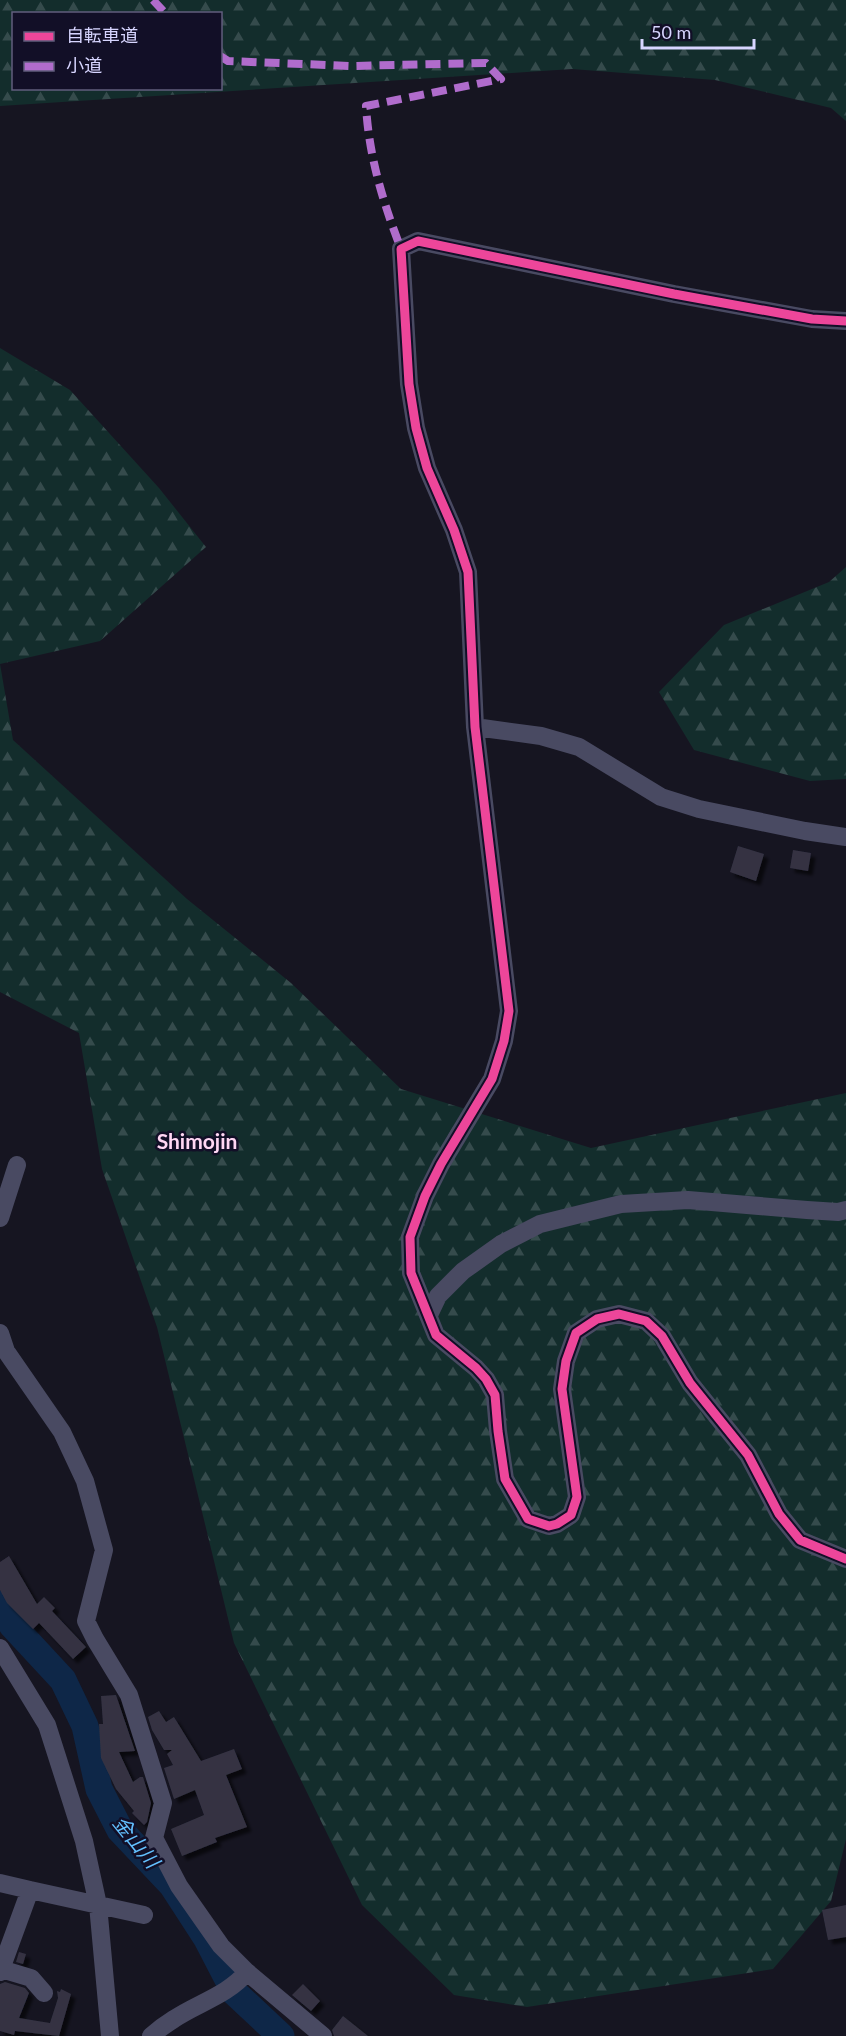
<svg xmlns="http://www.w3.org/2000/svg" width="846" height="2036" viewBox="0 0 846 2036" font-family="Lato,'Noto Sans JP',sans-serif">
  <style>
    .forest { fill: url(#forest-firs); fill-rule: evenodd }
    .lines { fill: none; stroke-linecap: round; stroke-linejoin: round }
    .river { stroke: #0e2748; stroke-width: 27 }
    .building { fill: #343343; filter: url(#shadow) }
    .minor { stroke: #494a62; stroke-width: 18 }
    .quiet { stroke: #b06ccc; stroke-width: 8; stroke-dasharray: 15 8; stroke-linecap: butt }
    .cycleway-casing { stroke: #120f27; stroke-width: 13 }
    .cycleway { stroke: #ed469a; stroke-width: 9 }
    .labels { text-anchor: middle; stroke-width: 5; stroke-linejoin: round; paint-order: stroke }
    .water-label { font-size: 20px; font-style: italic; fill: #63c0ff; stroke: #120f27 }
    .quarter-label { font-size: 21px; font-weight: bold; fill: #ffd7f3; stroke: #120f27 }
  </style>
  <defs>
    <pattern id="forest-firs" width="22" height="20" patternUnits="userSpaceOnUse" patternTransform="scale(1.5)"><rect width="22" height="20" fill="#132d2c"/><path d="M5 1l3.5 6h-7zM16 11l3.5 6h-7z" fill="#354b4c"/></pattern>
    <filter id="shadow"><feDropShadow dx="4.5" dy="4.5" stdDeviation="1.5" flood-color="#0009"/></filter>
  </defs>
  <rect width="100%" height="100%" fill="#161521"/>
  <path class="forest" d="M 0,0 L 846,0 L 846,121 L 831,108 L 715,80 L 572,69 L 0,106 ZM 14,14 L 220,14 L 220,88 L 14,88 Z
    M 0,348 L 70,390 L 159,488 L 206,547 L 100,641 L 0,664 L 13,740 L 187,899 L 291,983 L 401,1089 L 591,1148 L 846,1093 L 846,1839 L 831,1901 L 773,1969 L 527,2007 L 454,1995 L 362,1905 L 234,1643 L 157,1327 L 102,1169 L 79,1033 L 0,992 Z
    M 846,567 L 846,779 L 810,781 L 694,750 L 659,692 L 724,625 L 829,582 Z"/>
  <g class="lines">
    <path class="river" d="M 0,1604 L 12,1625 L 63,1680 L 85,1726 L 99,1789 L 120,1830 L 172,1885 L 207,1939 L 235,1993 L 281,2036"/>
  </g>
  <path class="building" d="M 738,846 L 764,854 L 756,881 L 730,872 Z
    M 793,850 L 811,853 L 808,871 L 790,868 Z
    M 9,1556 L 37,1604 L 44,1597 L 55,1608 L 52,1611 L 86,1647 L 73,1659 L 39,1623 L 33,1629 L 7,1603 L 0,1590 L 0,1562 Z
    M 116,1695 L 135,1751 L 119,1752 L 133,1782 L 140,1777 L 143,1777 L 151,1803 L 147,1822 L 144,1825 L 132,1813 L 134,1811 L 116,1789 L 101,1758 L 99,1724 L 103,1724 L 101,1696 Z
    M 159,1711 L 166,1722 L 174,1717 L 201,1761 L 234,1749 L 242,1769 L 226,1775 L 247,1827 L 215,1838 L 217,1842 L 182,1856 L 171,1829 L 204,1815 L 195,1790 L 174,1799 L 164,1768 L 173,1765 L 167,1754 L 172,1750 L 164,1750 L 152,1730 L 148,1717 Z
    M 846,1905 L 846,1937 L 828,1940 L 822,1910 Z
    M 19,1952 L 26,1954 L 23,1964 L 16,1962 Z
    M 5,1982 L 25,1988 L 29,1993 L 19,2018 L 50,2023 L 58,1998 L 57,1991 L 60,1992 L 61,1989 L 71,1994 L 59,2036 L 15,2031 L 14,2035 L 0,2031 L 0,1984 Z
    M 303,1984 L 320,2001 L 311,2011 L 292,1995 Z
    M 343,2016 L 368,2036 L 334,2036 L 332,2030 Z"/>
  <g class="lines">
    <path class="minor" d="M 846,321 L 812,319 L 674,294 L 418,241 L 401,249 L 409,384 L 416,428 L 427,468 L 454,530 L 468,572 L 475,727 L 509,1011 L 504,1041 L 492,1079 L 441,1164 L 425,1196 L 410,1237 L 411,1273 L 436,1335 L 476,1368 L 486,1379 L 495,1395 L 498,1431 L 505,1479 L 528,1519 L 549,1526 L 557,1524 L 571,1515 L 577,1497 L 562,1389 L 566,1361 L 576,1333 L 597,1319 L 619,1314 L 646,1321 L 662,1336 L 690,1383 L 748,1455 L 779,1514 L 800,1540 L 846,1559
      M 475,727 L 541,736 L 579,747 L 661,797 L 699,809 L 805,831 L 846,837
      M 0,1218 L 17,1165
      M 429,1315 L 438,1296 L 463,1271 L 501,1244 L 540,1224 L 621,1204 L 688,1200 L 807,1210 L 838,1212 L 846,1210
      M 0,1333 L 6,1351 L 62,1432 L 85,1481 L 104,1550 L 86,1621 L 95,1639 L 129,1695 L 163,1803 L 154,1838 L 179,1886 L 221,1946 L 247,1972 L 323,2036
      M 0,1648 L 47,1725 L 84,1841 L 98,1905 L 110,2036
      M 0,1883 L 30,1890
      M 1,1969 L 31,1978 L 44,1993
      M 0,1972 L 30,1890 L 144,1915
      M 151,2036 C 158,2030 166,2024 174,2019 C 198,2003 228,1995 247,1972"/>
    <path class="quiet" d="M 153,0 L 166,14
      M 220,56 L 228,61 L 351,66 L 486,63 L 501,79 L 366,106 C 369,157 383,202 401,249"/>
    <defs>
      <path id="cycleway" d="M 846,321 L 812,319 L 674,294 L 418,241 L 401,249 L 409,384 L 416,428 L 427,468 L 454,530 L 468,572 L 475,727 L 509,1011 L 504,1041 L 492,1079 L 441,1164 L 425,1196 L 410,1237 L 411,1273 L 436,1335 L 476,1368 L 486,1379 L 495,1395 L 498,1431 L 505,1479 L 528,1519 L 549,1526 L 557,1524 L 571,1515 L 577,1497 L 562,1389 L 566,1361 L 576,1333 L 597,1319 L 619,1314 L 646,1321 L 662,1336 L 690,1383 L 748,1455 L 779,1514 L 800,1540 L 846,1559"/>
    </defs>
    <use href="#cycleway" class="cycleway-casing"/>
    <use href="#cycleway" class="cycleway"/>
  </g>
  <g class="labels">
    <g class="water-label">
      <text transform="translate(136 1842) rotate(51)" y="7">金山川</text>
    </g>
    <g class="quarter-label">
      <text x="197" y="1149">Shimojin</text>
    </g>
  </g>
  <rect x="12" y="12" width="210" height="78" fill="#120f27" stroke="#615e7d" stroke-width="1.5"/>
  <rect x="24" y="32" width="30" height="9" fill="#ed469a" stroke="#615e7d" stroke-width="1.5"/>
  <text x="66" y="42" font-size="18" fill="#d7d5ff">自転車道</text>
  <rect x="24" y="62" width="30" height="9" fill="#b06ccc" stroke="#615e7d" stroke-width="1.5"/>
  <text x="66" y="72" font-size="18" fill="#d7d5ff">小道</text>
  <path d="M642 39v9h112v-9" fill="none" stroke="#d7d5ff" stroke-width="3"/>
  <text x="651" y="39" font-size="18" fill="#d7d5ff" stroke="#120f27" stroke-width="4.5" paint-order="stroke">50 m</text>
</svg>
